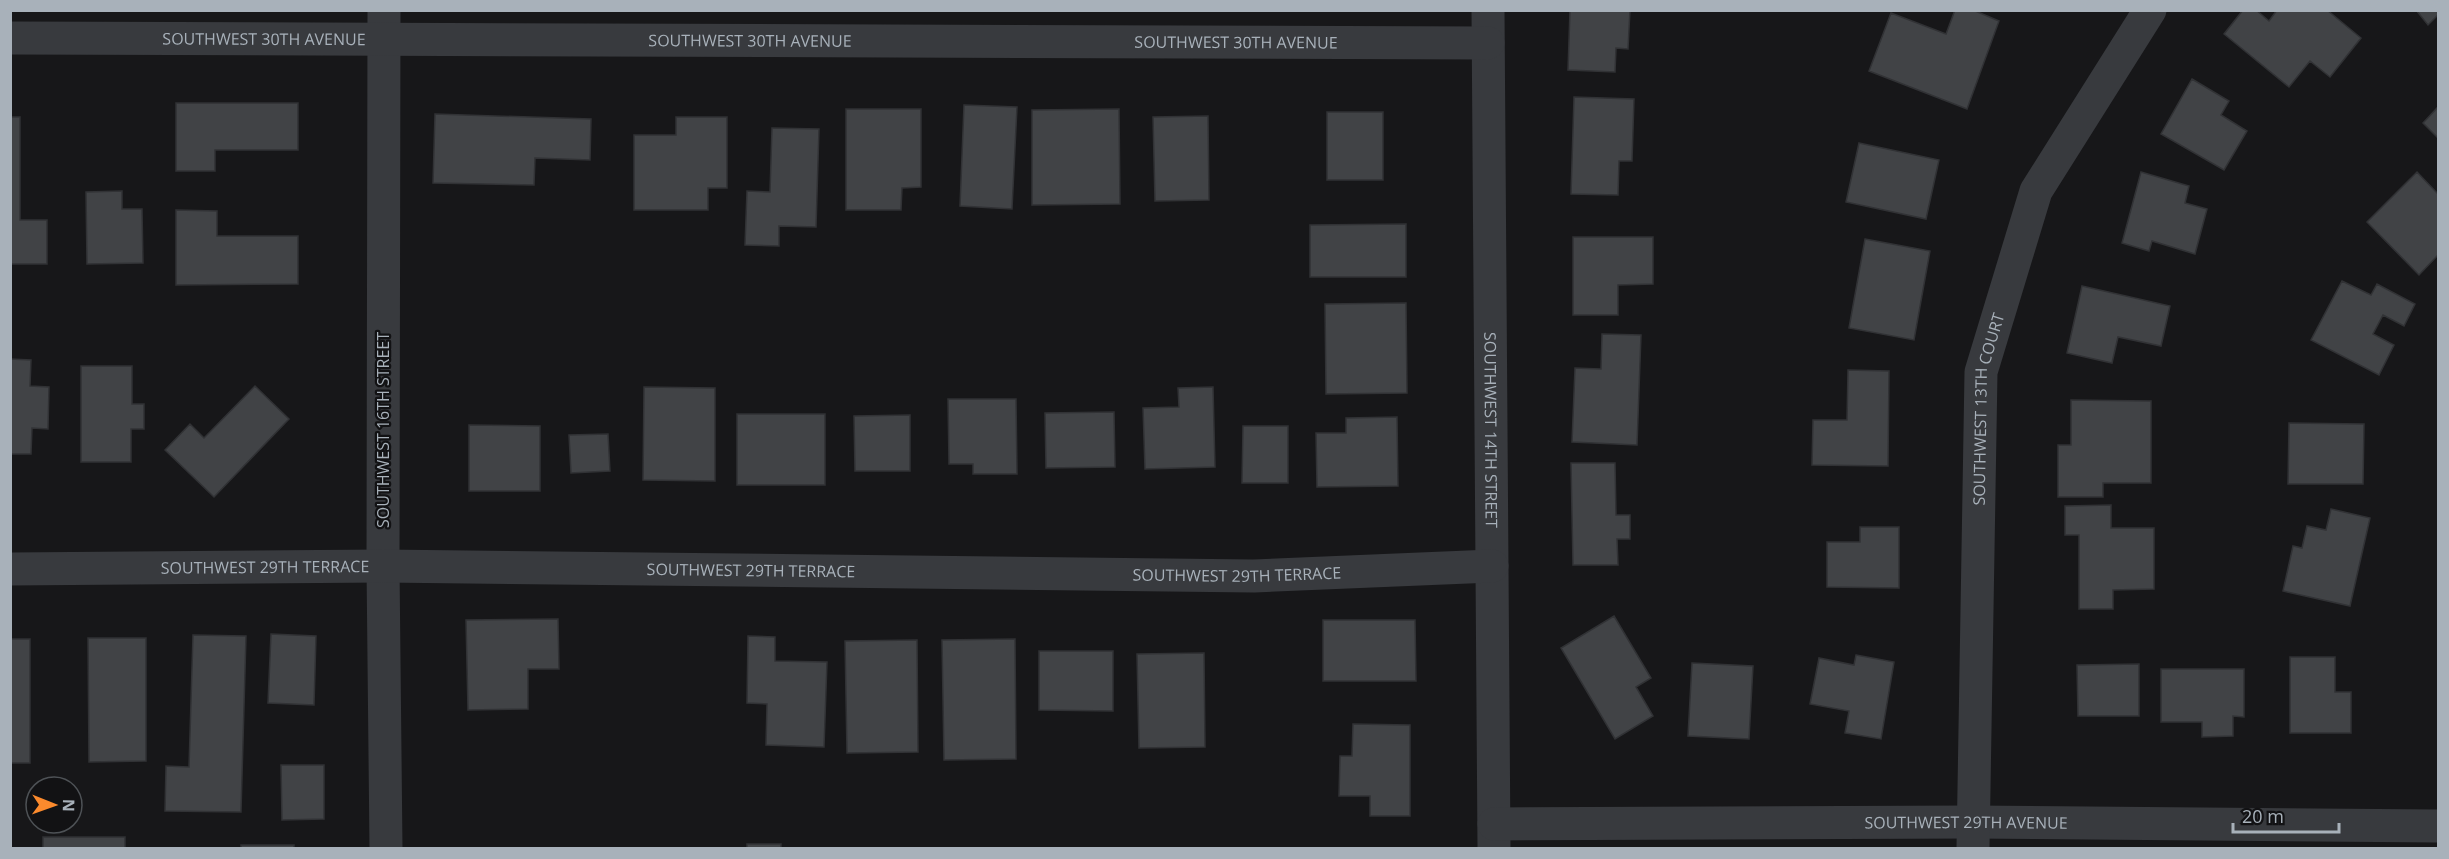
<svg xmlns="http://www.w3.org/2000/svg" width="2449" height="859" viewBox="0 0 2449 859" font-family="'Open Sans',sans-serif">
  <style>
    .building { fill: #414346; stroke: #313235; stroke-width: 1.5 }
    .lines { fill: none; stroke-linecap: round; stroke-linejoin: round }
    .minor { stroke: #383a3e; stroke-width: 33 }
    .labels { text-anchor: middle; stroke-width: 4.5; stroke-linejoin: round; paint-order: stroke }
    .street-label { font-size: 16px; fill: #a8b1ba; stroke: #121214 }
  </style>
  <rect width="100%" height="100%" fill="#171719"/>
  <path class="building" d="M 1570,10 L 1630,10 L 1628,49 L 1616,48 L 1615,72 L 1568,70 Z
    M 1955,10 L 1973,10 L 1999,21 L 1967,109 L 1869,71 L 1891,13 L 1946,34 Z
    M 2243,10 L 2256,10 L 2269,21 L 2277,10 L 2327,10 L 2361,38 L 2330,77 L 2310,61 L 2289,87 L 2224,34 Z
    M 2416,10 L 2438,10 L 2438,15 L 2428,25 Z
    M 2192,79 L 2229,101 L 2221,115 L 2247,131 L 2224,170 L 2161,134 Z
    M 1574,97 L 1634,99 L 1632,161 L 1619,161 L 1618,195 L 1571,194 Z
    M 176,103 L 298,103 L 298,150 L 215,150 L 215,171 L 176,171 Z
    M 964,105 L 1017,107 L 1012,209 L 960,206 Z
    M 2438,107 L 2438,138 L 2423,123 Z
    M 846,109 L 921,109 L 921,187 L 902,188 L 901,210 L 846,210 Z
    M 1119,109 L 1120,204 L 1032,205 L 1032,110 Z
    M 1327,112 L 1383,112 L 1383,180 L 1327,180 Z
    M 435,114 L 591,119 L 590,160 L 535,158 L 534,185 L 433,183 Z
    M 1208,116 L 1209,200 L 1155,201 L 1153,117 Z
    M 10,117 L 20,117 L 20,220 L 47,220 L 47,264 L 10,264 Z
    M 676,117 L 727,117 L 727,188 L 708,188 L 708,210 L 634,210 L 634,135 L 676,135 Z
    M 772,128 L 819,129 L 816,227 L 779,226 L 779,246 L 745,245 L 747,191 L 770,192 Z
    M 1859,143 L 1939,160 L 1926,219 L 1846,202 Z
    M 2141,172 L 2189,186 L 2185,203 L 2207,209 L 2195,254 L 2152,241 L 2149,251 L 2122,243 Z
    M 2417,172 L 2438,194 L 2438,255 L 2419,275 L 2367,222 Z
    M 122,191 L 122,209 L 142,209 L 143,263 L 87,264 L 86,192 Z
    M 176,210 L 217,211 L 217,236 L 298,236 L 298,284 L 176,285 Z
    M 1406,224 L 1406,277 L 1310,277 L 1310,225 Z
    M 1573,237 L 1653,237 L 1653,284 L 1618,285 L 1618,315 L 1573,315 Z
    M 1865,239 L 1930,251 L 1914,340 L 1849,328 Z
    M 2342,281 L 2371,295 L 2377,284 L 2415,304 L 2404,326 L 2383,315 L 2373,334 L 2394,345 L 2379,375 L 2311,340 Z
    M 2082,286 L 2170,306 L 2161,346 L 2118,337 L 2112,363 L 2067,353 Z
    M 1406,303 L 1407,393 L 1326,394 L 1325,304 Z
    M 1602,334 L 1641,335 L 1637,445 L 1572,442 L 1575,368 L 1601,369 Z
    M 10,359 L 31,360 L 30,386 L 49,387 L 48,429 L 32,428 L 31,454 L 10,454 Z
    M 81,366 L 132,366 L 132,404 L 144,404 L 144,429 L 131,429 L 131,462 L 81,462 Z
    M 1848,370 L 1889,371 L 1888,466 L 1812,465 L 1813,420 L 1847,420 Z
    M 255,386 L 289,419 L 214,497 L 165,450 L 190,424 L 204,438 Z
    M 644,387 L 715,388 L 715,481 L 643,480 Z
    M 1213,387 L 1215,467 L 1145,469 L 1143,408 L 1179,407 L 1178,388 Z
    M 948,399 L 1016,399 L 1017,474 L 973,474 L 973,464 L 949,464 Z
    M 2071,400 L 2151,401 L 2151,483 L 2103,483 L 2103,497 L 2058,497 L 2058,445 L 2071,445 Z
    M 1114,412 L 1115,467 L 1046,468 L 1045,413 Z
    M 737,414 L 825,414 L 825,485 L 737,485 Z
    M 910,415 L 910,471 L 855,471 L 854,416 Z
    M 1397,417 L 1398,486 L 1317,487 L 1316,433 L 1346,433 L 1346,418 Z
    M 2289,423 L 2364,424 L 2363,484 L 2288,484 Z
    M 469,425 L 540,426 L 540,491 L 469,491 Z
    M 1243,426 L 1288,426 L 1288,483 L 1242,483 Z
    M 608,434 L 610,471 L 571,473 L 569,435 Z
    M 1571,463 L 1615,463 L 1616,515 L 1630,515 L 1630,539 L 1617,539 L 1618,565 L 1573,565 Z
    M 2111,505 L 2111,528 L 2154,528 L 2154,589 L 2113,590 L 2113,609 L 2079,609 L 2079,535 L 2065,535 L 2065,506 Z
    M 2331,509 L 2370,518 L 2350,606 L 2283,591 L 2293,546 L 2302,548 L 2307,526 L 2326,530 Z
    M 1860,527 L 1899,527 L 1899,588 L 1827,587 L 1827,542 L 1860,542 Z
    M 1614,616 L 1651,678 L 1636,687 L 1653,716 L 1615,739 L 1561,648 Z
    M 558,619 L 559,669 L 528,669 L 528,709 L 468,710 L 466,620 Z
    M 1323,620 L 1415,620 L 1416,681 L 1323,681 Z
    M 271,634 L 316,636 L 314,705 L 268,703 Z
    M 193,635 L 246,636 L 241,812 L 165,811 L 166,766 L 189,767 Z
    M 748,636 L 775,637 L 775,661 L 827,662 L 824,747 L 766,745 L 767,704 L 747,703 Z
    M 88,638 L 146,638 L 146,761 L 89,762 Z
    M 10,639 L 30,639 L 30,763 L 10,763 Z
    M 1015,639 L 1016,759 L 944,760 L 942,640 Z
    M 917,640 L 918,752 L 847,753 L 845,641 Z
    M 1039,651 L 1113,651 L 1113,711 L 1039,710 Z
    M 1204,653 L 1205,747 L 1139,748 L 1137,654 Z
    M 1856,655 L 1894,662 L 1881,739 L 1845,733 L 1849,711 L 1810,704 L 1819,658 L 1854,665 Z
    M 2290,657 L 2335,657 L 2335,692 L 2351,692 L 2351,733 L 2290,733 Z
    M 1692,663 L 1753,666 L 1749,739 L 1688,736 Z
    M 2139,664 L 2139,716 L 2078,716 L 2077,665 Z
    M 2161,669 L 2244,669 L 2244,717 L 2233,716 L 2233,736 L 2202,737 L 2202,722 L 2161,722 Z
    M 1353,724 L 1410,725 L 1410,816 L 1370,816 L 1370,796 L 1339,796 L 1340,756 L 1352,756 Z
    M 281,765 L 324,765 L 324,819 L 282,820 Z
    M 43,837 L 125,837 L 125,848 L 43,848 Z
    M 747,844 L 781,844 L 781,848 L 747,848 Z
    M 241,845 L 294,845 L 294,848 L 241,848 Z"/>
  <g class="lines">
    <g class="minor">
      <path d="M 384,10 L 383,566 L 386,848"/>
      <path id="s1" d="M 1488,10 L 1494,848"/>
      <path id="s2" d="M 10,38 L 1488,43"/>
      <path id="s3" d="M 10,569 L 383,566 L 1254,576 L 1492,566"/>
      <path id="s4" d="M 1494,824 L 1973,822 L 2438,826"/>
      <path id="s5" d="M 1973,848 L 1981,372 L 2036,191 L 2150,10"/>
    </g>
  </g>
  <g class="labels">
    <g class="street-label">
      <text dy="6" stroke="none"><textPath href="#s2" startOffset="254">SOUTHWEST 30TH AVENUE</textPath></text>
      <text dy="6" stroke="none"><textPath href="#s2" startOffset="740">SOUTHWEST 30TH AVENUE</textPath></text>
      <text dy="6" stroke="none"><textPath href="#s2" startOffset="1226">SOUTHWEST 30TH AVENUE</textPath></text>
      <text dy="6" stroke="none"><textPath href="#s5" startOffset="440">SOUTHWEST 13TH COURT</textPath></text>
      <text dy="6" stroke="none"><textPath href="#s1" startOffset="420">SOUTHWEST 14TH STREET</textPath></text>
      <text transform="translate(383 430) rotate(-90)" y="6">SOUTHWEST 16TH STREET</text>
      <text dy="6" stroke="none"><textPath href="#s3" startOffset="255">SOUTHWEST 29TH TERRACE</textPath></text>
      <text dy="6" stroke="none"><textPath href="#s3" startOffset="741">SOUTHWEST 29TH TERRACE</textPath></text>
      <text dy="6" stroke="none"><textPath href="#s3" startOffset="1227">SOUTHWEST 29TH TERRACE</textPath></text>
      <text dy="6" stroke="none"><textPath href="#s4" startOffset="472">SOUTHWEST 29TH AVENUE</textPath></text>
    </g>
  </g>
  <rect width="2449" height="859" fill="none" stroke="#a8b1ba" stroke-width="24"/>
  <g transform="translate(54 805) rotate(91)"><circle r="28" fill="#121214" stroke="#4e5256" stroke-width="1.5"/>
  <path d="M0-4.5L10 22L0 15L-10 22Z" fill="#fb8a2d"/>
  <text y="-9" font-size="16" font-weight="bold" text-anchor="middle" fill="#a8b1ba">N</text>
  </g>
  <path d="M2233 823v9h106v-9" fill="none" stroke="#a8b1ba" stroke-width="3"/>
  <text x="2242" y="823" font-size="18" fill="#a8b1ba" stroke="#121214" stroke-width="4.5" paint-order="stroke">20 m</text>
</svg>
